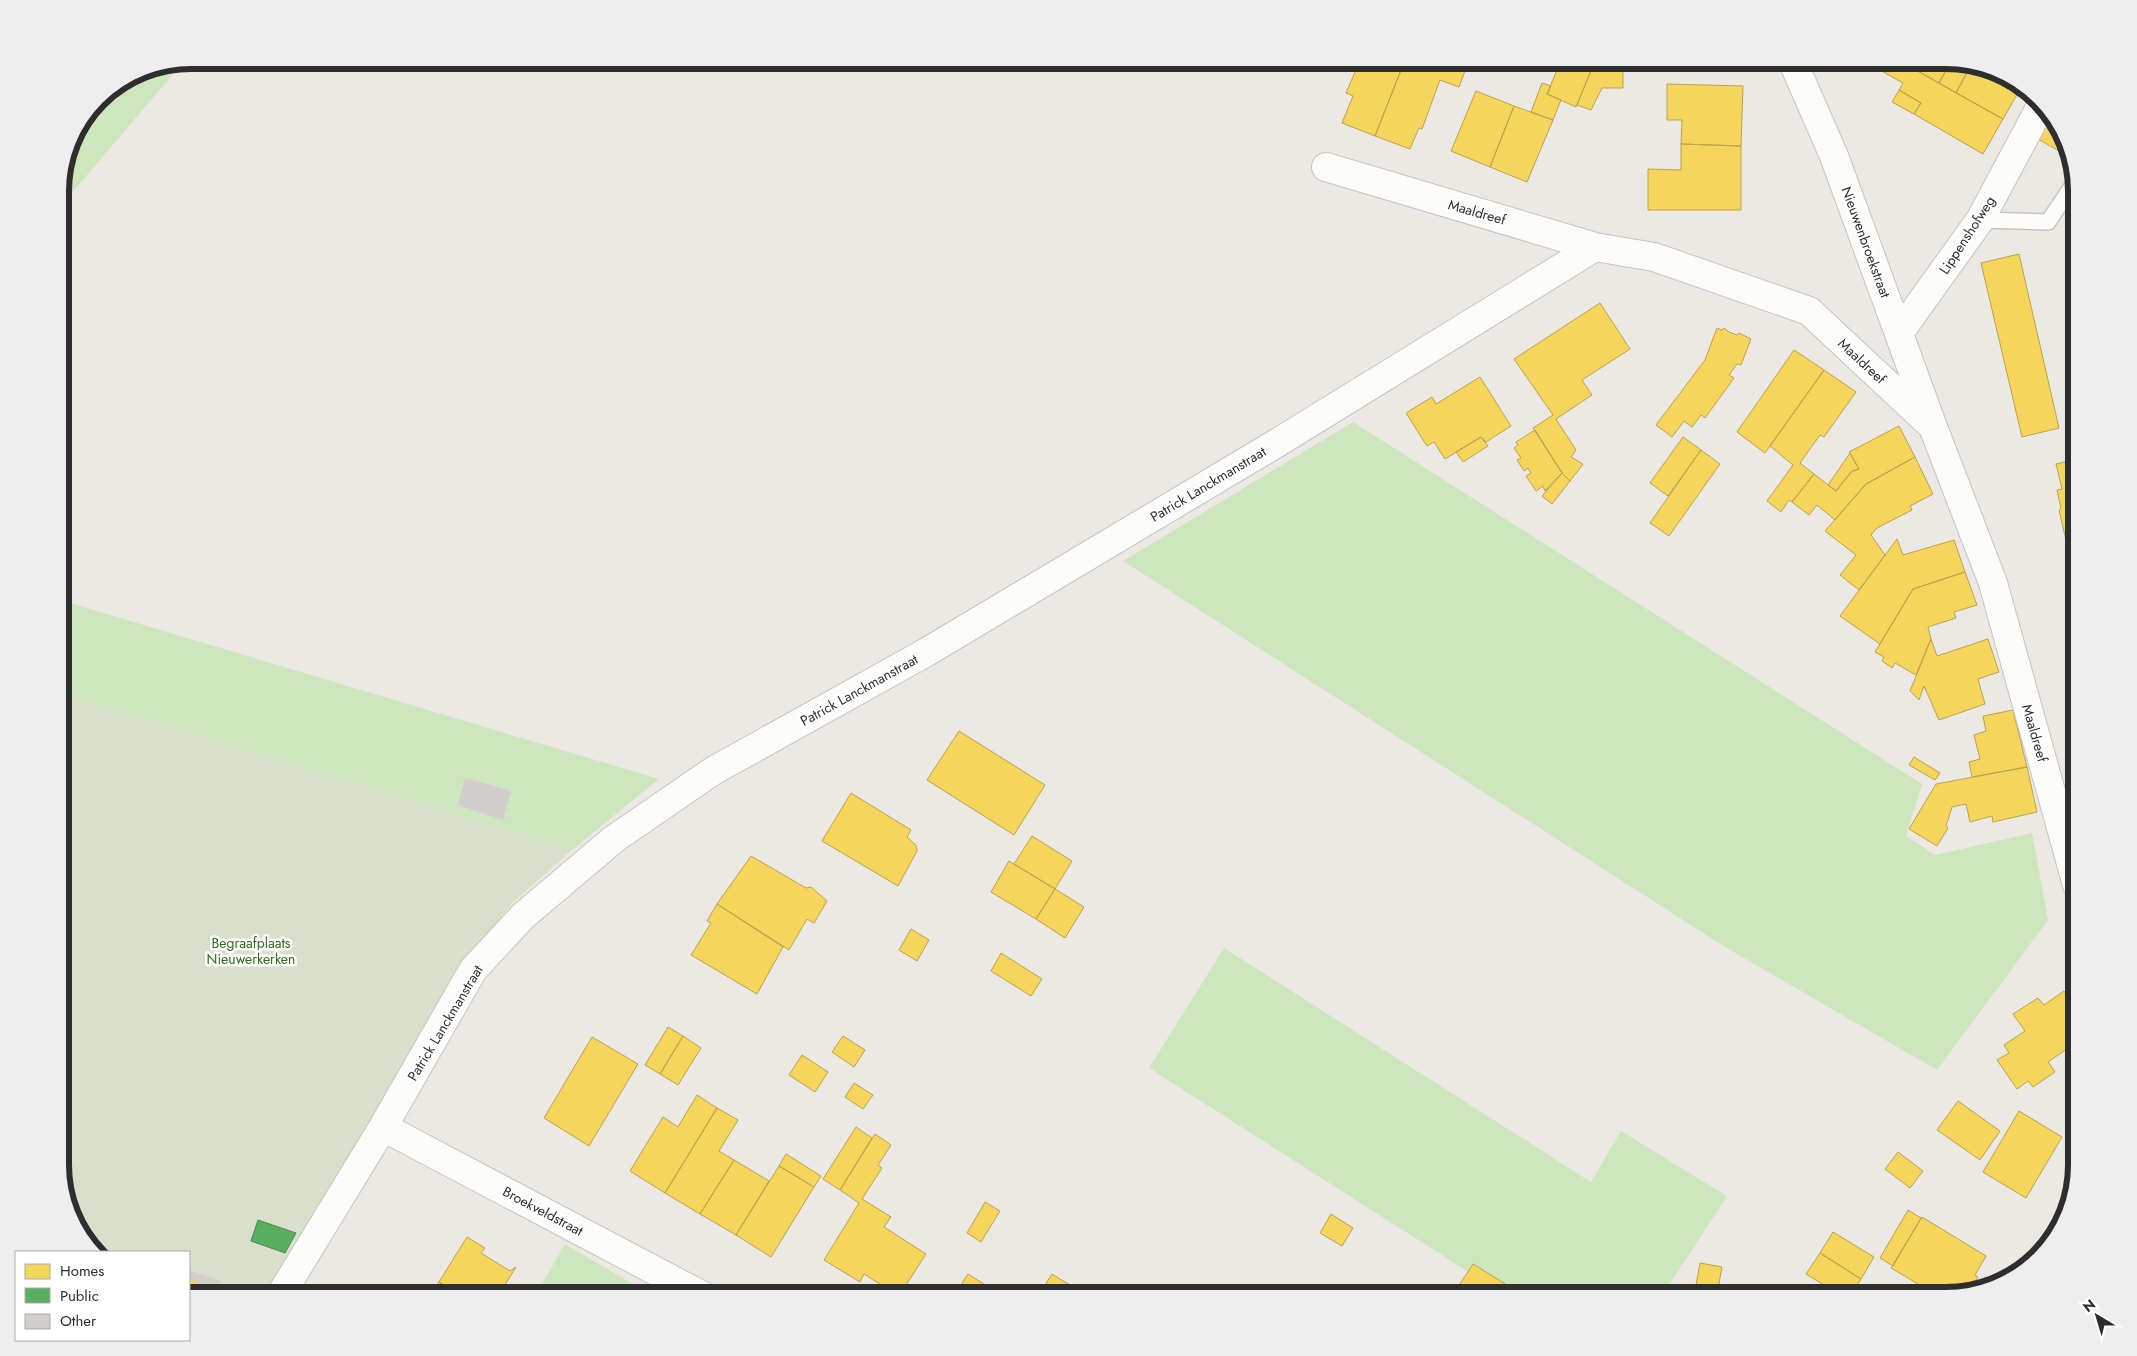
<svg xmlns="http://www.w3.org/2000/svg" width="2137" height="1356" viewBox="0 0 2137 1356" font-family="Jost,sans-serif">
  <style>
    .green { fill: #cee6be }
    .cemetery { fill: #d8e0cc }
    .homes { fill: #f6d55c; stroke: #baa34e }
    .public { fill: #5aae61; stroke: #4d8852 }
    .building { fill: #d1cecb; stroke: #d7d4d0 }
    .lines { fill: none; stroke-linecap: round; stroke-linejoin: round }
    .lane-casing { stroke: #c5c4c5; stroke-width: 18 }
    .street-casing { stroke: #c5c4c5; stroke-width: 30 }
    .lane { stroke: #fcfcfb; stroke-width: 15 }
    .street { stroke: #fcfcfb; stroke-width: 28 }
    .labels { text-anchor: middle; stroke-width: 5; stroke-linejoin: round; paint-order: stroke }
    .street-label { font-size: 14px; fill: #2e2e2e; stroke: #fff }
    .park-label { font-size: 14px; fill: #2c6e1b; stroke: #fff }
    .rim { fill: none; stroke: #2e2e2e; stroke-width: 6 }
  </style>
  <rect width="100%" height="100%" fill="#ece8e4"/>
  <path class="green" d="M 184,61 L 60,207 L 60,182 L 70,140 L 98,98 L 141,70 Z
    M 1353,422 L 1922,784 L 1906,836 L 1935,855 L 2032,833 L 2048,920 L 1937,1070 L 1725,947 L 1123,561 Z
    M 60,600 L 659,779 L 572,850 L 60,694 Z
    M 1224,948 L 1591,1182 L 1621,1131 L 1727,1196 L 1662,1296 L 1506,1296 L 1149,1068 Z
    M 565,1244 L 653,1296 L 535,1296 Z"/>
  <path class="cemetery" d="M 60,694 L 572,850 L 513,902 L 463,966 L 267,1296 L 189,1295 L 189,1252 L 98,1252 L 77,1230 L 60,1174 Z"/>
  <path class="homes" d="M 1343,60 L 1366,60 L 1363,67 L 1358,65 L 1355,71 L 1341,64 Z
    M 1366,60 L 1405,60 L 1375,136 L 1342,123 L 1353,96 L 1346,93 L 1358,65 L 1363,67 Z
    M 1405,60 L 1469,60 L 1459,87 L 1440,80 L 1422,129 L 1419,128 L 1410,149 L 1375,136 Z
    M 1469,60 L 1495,60 L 1490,71 L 1468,64 Z
    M 1561,60 L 1573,60 L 1592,68 L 1576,107 L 1547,94 Z
    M 1592,60 L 1623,60 L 1623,68 L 1592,68 Z
    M 1873,60 L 1898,60 L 2003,119 L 1983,154 L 1914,114 L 1921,103 L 1899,90 L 1903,83 L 1871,65 Z
    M 1898,60 L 1946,60 L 1951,61 L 1939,83 Z
    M 1951,61 L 1970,67 L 1956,93 L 1939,83 Z
    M 1970,67 L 2019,82 L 2022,86 L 2003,119 L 1956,93 Z
    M 1592,68 L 1623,68 L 1623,88 L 1602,88 L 1591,110 L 1577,105 Z
    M 1542,83 L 1551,86 L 1547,94 L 1561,100 L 1553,120 L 1531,112 Z
    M 1667,84 L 1743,86 L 1741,146 L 1681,144 L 1682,120 L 1667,120 Z
    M 1899,90 L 1921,103 L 1914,114 L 1892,102 Z
    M 1476,91 L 1514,106 L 1490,167 L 1451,151 Z
    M 1514,106 L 1553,120 L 1527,182 L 1490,167 Z
    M 2049,115 L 2060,126 L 2068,156 L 2036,138 Z
    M 1681,144 L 1741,146 L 1741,210 L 1648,210 L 1648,169 L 1681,170 Z
    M 2019,254 L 2059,428 L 2022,437 L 1981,263 Z
    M 1600,303 L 1630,349 L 1582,380 L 1592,395 L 1556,419 L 1576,450 L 1571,457 L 1583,464 L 1570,481 L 1562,473 L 1533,428 L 1553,415 L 1514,359 Z
    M 1717,328 L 1722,330 L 1724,328 L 1729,332 L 1737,335 L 1739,333 L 1751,339 L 1741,365 L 1737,364 L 1729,375 L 1734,378 L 1705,418 L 1701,415 L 1692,427 L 1684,421 L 1672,437 L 1656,425 L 1705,360 Z
    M 1794,350 L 1824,370 L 1765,453 L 1737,432 Z
    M 1824,370 L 1856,392 L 1824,437 L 1820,435 L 1800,463 L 1814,474 L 1792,502 L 1789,500 L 1781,512 L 1767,501 L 1793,465 L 1770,446 Z
    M 1480,377 L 1511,426 L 1486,442 L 1481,437 L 1445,459 L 1434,442 L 1427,446 L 1406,413 L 1432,397 L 1436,404 Z
    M 1899,426 L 1915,457 L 1866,484 L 1835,520 L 1817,505 L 1809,515 L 1792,502 L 1814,474 L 1836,491 L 1852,471 L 1859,469 L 1849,452 Z
    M 1535,430 L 1562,473 L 1545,491 L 1543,486 L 1536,491 L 1526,476 L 1531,473 L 1528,468 L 1524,471 L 1517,460 L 1521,458 L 1514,448 L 1518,445 L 1516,442 Z
    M 1481,437 L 1488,446 L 1463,462 L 1456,452 Z
    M 1683,437 L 1701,450 L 1668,496 L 1650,483 Z
    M 1701,450 L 1720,464 L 1669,536 L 1650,523 Z
    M 1850,453 L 1859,469 L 1852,471 L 1836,491 L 1828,485 Z
    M 1915,457 L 1933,494 L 1910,506 L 1912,510 L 1877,528 L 1871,535 L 1885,555 L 1859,590 L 1840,575 L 1856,555 L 1825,531 L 1866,484 Z
    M 2077,459 L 2077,552 L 2069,553 L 2059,510 L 2061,509 L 2057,490 L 2062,489 L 2056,464 Z
    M 1562,473 L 1570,481 L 1552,504 L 1542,496 Z
    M 1897,539 L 1903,555 L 1954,540 L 1965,572 L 1913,589 L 1880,644 L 1840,616 Z
    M 1965,572 L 1977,605 L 1954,612 L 1956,618 L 1928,627 L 1931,639 L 1916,675 L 1895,663 L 1892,668 L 1882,661 L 1884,657 L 1875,652 L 1913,589 Z
    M 1931,639 L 1937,656 L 1988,639 L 1999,672 L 1978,679 L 1985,704 L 1939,720 L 1924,686 L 1919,700 L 1910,691 Z
    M 2013,710 L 2027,767 L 1972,777 L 1969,762 L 1980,759 L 1974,735 L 1986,731 L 1983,716 Z
    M 959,731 L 1045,785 L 1014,835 L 927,780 Z
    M 1914,757 L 1940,773 L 1935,780 L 1909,765 Z
    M 2027,767 L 2037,812 L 1993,822 L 1992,816 L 1970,822 L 1966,804 L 1952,807 L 1946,826 L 1948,828 L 1937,846 L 1909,829 L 1936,784 Z
    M 851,793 L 911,830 L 907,837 L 916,845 L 917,851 L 898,886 L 822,841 Z
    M 1032,836 L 1072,861 L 1055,889 L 1014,864 Z
    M 751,856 L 806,888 L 811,887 L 827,901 L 814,923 L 807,919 L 789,950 L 717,904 Z
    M 1009,861 L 1055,889 L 1036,919 L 991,892 Z
    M 1055,889 L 1084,907 L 1065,938 L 1036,919 Z
    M 717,904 L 783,947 L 757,994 L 691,955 L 711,923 L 707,921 Z
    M 911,929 L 929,940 L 917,961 L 899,950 Z
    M 1001,953 L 1042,979 L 1031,996 L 991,971 Z
    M 2064,991 L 2077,1010 L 2077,1042 L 2048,1062 L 2055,1072 L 2033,1087 L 2028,1081 L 2017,1089 L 1997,1060 L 2009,1053 L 2004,1045 L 2025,1031 L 2013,1014 L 2038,998 L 2044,1005 Z
    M 668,1027 L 683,1036 L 660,1074 L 645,1065 Z
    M 683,1036 L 701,1048 L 678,1085 L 660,1074 Z
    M 843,1036 L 865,1050 L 854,1067 L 832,1052 Z
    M 592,1037 L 638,1064 L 589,1146 L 544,1118 Z
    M 802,1055 L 828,1072 L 815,1092 L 789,1075 Z
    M 854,1083 L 873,1095 L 863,1109 L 845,1097 Z
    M 697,1095 L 717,1108 L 665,1193 L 630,1171 L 663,1117 L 678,1127 Z
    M 1958,1101 L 2000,1131 L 1980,1160 L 1937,1130 Z
    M 717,1108 L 738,1120 L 719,1151 L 734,1160 L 700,1214 L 665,1193 Z
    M 2019,1111 L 2062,1137 L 2026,1198 L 1983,1172 Z
    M 856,1127 L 872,1138 L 840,1190 L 823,1179 Z
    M 875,1134 L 891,1145 L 878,1165 L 882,1168 L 862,1199 L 891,1217 L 884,1227 L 926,1254 L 899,1296 L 864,1274 L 860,1282 L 824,1260 L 859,1203 L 840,1190 Z
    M 1898,1152 L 1923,1171 L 1910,1188 L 1885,1169 Z
    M 786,1154 L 821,1176 L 814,1187 L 779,1166 Z
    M 734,1160 L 769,1181 L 736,1235 L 700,1214 Z
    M 779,1166 L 814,1187 L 771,1257 L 736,1235 Z
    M 985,1202 L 1000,1211 L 981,1242 L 967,1233 Z
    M 1908,1210 L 1921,1218 L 1893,1266 L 1880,1258 Z
    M 1331,1214 L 1353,1228 L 1342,1246 L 1320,1233 Z
    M 1922,1217 L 1986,1256 L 1975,1275 L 1978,1277 L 1971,1290 L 1938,1296 L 1891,1268 Z
    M 1833,1232 L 1874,1257 L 1861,1279 L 1820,1253 Z
    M 467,1237 L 485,1248 L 481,1253 L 510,1271 L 516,1267 L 498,1296 L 461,1296 L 439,1282 Z
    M 1820,1253 L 1861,1279 L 1850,1296 L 1842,1296 L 1806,1274 Z
    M 1700,1263 L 1722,1267 L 1717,1295 L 1695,1291 Z
    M 1473,1264 L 1525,1296 L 1466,1296 L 1456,1290 Z
    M 968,1274 L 1003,1296 L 954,1296 Z
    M 1052,1274 L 1083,1293 L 1081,1296 L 1038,1296 Z
    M 189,1279 L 223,1290 L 221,1296 L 189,1295 Z
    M 439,1282 L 461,1296 L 430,1296 Z
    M 1008,1290 L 1018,1296 L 1004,1296 Z"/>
  <path class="public" d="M 258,1220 L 296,1233 L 285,1253 L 251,1241 Z"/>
  <path class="building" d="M 465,778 L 511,791 L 503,820 L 458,805 Z
    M 189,1270 L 221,1281 L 218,1289 L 189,1279 Z"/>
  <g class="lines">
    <defs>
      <path id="lane" d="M 1980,220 L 2048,222 L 2075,182"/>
      <path id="street" d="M 1792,60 L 1834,156 L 1933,427 L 1993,583 L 2077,885
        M 1326,167 L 1595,247 L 1654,257 L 1809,311 L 1930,424
        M 1899,333 L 1980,220 L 2041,106
        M 383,1127 L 703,1296
        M 280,1296 L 383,1127 L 473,970 L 523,916 L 614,839 L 713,771 L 925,653 L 1277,443 L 1595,247"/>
    </defs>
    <use href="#lane" class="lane-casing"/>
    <use href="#street" class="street-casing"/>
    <use href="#lane" class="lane"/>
    <use href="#street" class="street"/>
  </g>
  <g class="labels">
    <g class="street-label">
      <text transform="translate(1477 212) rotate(16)" y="5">Maaldreef</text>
      <text transform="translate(1967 235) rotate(-57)" y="5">Lippenshofweg</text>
      <text transform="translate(1866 242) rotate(70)" y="5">Nieuwenbroekstraat</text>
      <text transform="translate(1862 361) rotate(43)" y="5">Maaldreef</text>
      <text transform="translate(1208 484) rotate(-31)" y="5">Patrick Lanckmanstraat</text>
      <text transform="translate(859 690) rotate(-29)" y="5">Patrick Lanckmanstraat</text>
      <text transform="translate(2035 733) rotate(74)" y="5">Maaldreef</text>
      <text transform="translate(445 1023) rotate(-59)" y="5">Patrick Lanckmanstraat</text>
      <text transform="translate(543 1211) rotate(28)" y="5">Broekveldstraat</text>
    </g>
    <g class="park-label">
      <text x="251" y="948">Begraafplaats<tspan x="251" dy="16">Nieuwerkerken</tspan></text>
    </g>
  </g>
  <path d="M0 0H2137V1356H0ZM191 69H1946A122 122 0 0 1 2068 191V1165A122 122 0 0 1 1946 1287H191A122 122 0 0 1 69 1165V191A122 122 0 0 1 191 69Z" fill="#eee" fill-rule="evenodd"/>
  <path class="rim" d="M191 69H1946A122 122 0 0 1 2068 191V1165A122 122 0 0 1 1946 1287H191A122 122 0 0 1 69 1165V191A122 122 0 0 1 191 69Z"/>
  <rect x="15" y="1251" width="175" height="90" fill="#ffffff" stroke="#ababab"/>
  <rect x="25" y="1264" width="25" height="15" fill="#f6d55c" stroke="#ababab"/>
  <text x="60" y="1276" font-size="15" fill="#2e2e2e">Homes</text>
  <rect x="25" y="1288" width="25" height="15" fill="#5aae61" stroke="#ababab"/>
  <text x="60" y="1301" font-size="15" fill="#2e2e2e">Public</text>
  <rect x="25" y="1314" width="25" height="15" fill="#d1cecb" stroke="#ababab"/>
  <text x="60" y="1326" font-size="15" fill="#2e2e2e">Other</text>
  <g transform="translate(2097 1316) rotate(322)" stroke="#ffffff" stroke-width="4" paint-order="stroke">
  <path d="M0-4L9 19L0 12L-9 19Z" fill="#2e2e2e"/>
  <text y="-8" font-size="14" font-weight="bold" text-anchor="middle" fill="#2e2e2e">N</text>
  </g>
</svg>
